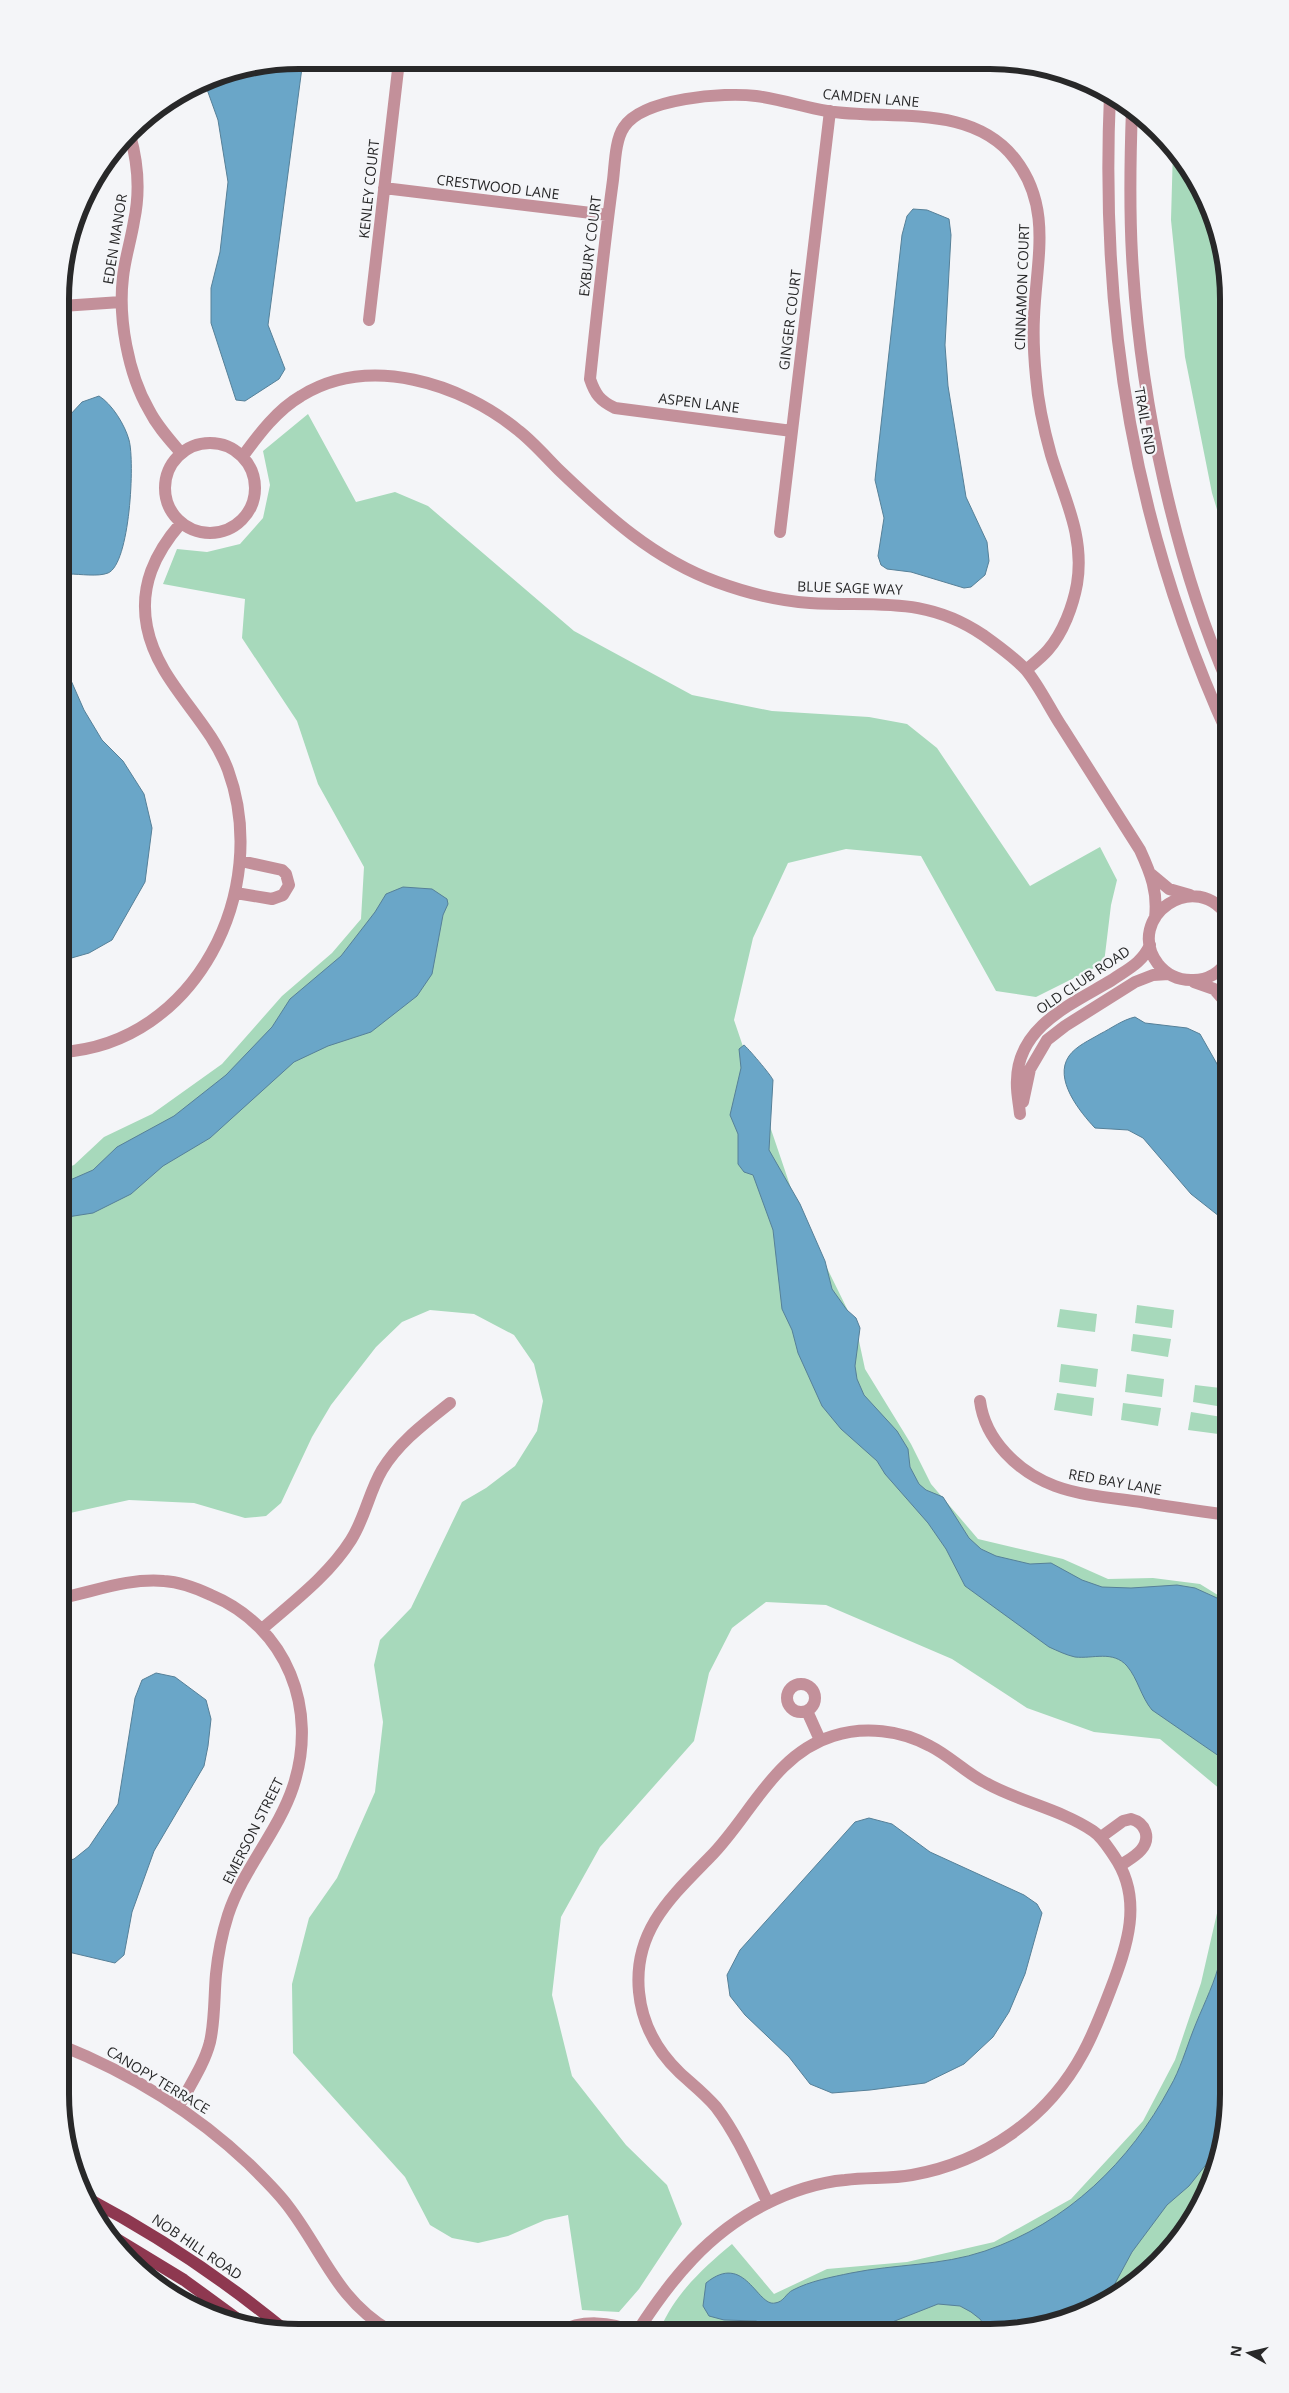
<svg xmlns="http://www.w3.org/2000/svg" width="1289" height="2393" viewBox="0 0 1289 2393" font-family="'Open Sans',sans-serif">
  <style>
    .green { fill: #a7d9bb }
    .water { fill: #6aa6c8; stroke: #568098 }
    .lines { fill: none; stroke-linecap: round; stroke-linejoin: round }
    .minor { stroke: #c3909a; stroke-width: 12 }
    .major { stroke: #8e3850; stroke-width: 12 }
    .labels { text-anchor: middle; stroke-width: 4.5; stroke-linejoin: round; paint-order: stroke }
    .street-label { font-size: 14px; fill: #282829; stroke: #f4f5f8 }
    .rim { fill: none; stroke: #282829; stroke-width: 6 }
  </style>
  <rect width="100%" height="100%" fill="#f4f5f8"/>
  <path class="green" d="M 1173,148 L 1189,166 L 1216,222 L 1229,299 L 1229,549 L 1212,493 L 1185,357 L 1171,220 Z
    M 308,414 L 356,502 L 395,492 L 428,506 L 574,631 L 692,695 L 772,711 L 869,717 L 907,724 L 937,748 L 1030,886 L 1100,847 L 1117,880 L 1111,905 L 1104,963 L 1036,997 L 996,991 L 921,856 L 846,849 L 788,863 L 753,938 L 734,1020 L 798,1209 L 856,1327 L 865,1369 L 911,1444 L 931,1484 L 978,1539 L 1063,1559 L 1108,1579 L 1153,1578 L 1200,1584 L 1229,1602 L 1228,2110 L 1211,2185 L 1179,2240 L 1123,2293 L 1067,2320 L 990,2333 L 662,2332 L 660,2329 C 676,2293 702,2269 732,2244 L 774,2294 L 827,2269 L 907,2262 L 994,2242 L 1071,2199 L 1143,2121 L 1175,2060 L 1201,1983 L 1223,1887 L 1224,1829 L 1221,1790 L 1160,1739 L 1094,1732 L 1027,1708 L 952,1659 L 826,1605 L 766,1602 L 732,1628 L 709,1673 L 694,1741 L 600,1847 L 561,1917 L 552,1995 L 572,2076 L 626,2145 L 667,2185 L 682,2224 L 639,2289 L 619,2312 L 582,2310 L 568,2215 L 545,2220 L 508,2236 L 478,2243 L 452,2238 L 430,2225 L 405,2177 L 293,2053 L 292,1984 L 309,1918 L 337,1878 L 375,1792 L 383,1722 L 374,1665 L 380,1640 L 411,1608 L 462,1502 L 486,1488 L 515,1466 L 537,1431 L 543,1401 L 534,1364 L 514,1335 L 474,1314 L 430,1310 L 402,1322 L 376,1347 L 331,1405 L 312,1437 L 281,1503 L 266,1516 L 245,1518 L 194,1503 L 129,1500 L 61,1515 L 61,1170 L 74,1165 L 104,1137 L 152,1114 L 222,1064 L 282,996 L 332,953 L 361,919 L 364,867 L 318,784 L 297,721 L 242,638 L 245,599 L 163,584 L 177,549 L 207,552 L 240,544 L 263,518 L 270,485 L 263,451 Z
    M 1137,1305 L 1174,1310 L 1172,1328 L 1135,1323 Z
    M 1060,1309 L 1097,1314 L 1095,1332 L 1057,1327 Z
    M 1133,1334 L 1171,1339 L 1168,1357 L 1131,1351 Z
    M 1061,1364 L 1098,1369 L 1096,1387 L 1059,1382 Z
    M 1127,1374 L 1164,1379 L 1162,1397 L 1125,1392 Z
    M 1195,1385 L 1229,1389 L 1229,1408 L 1193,1402 Z
    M 1057,1393 L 1094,1398 L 1092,1416 L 1054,1410 Z
    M 1123,1403 L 1161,1408 L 1158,1426 L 1121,1420 Z
    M 1191,1412 L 1228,1418 L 1226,1435 L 1188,1430 Z"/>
  <path class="water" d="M 303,60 L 268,325 L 285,369 L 279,379 L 245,401 L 236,400 L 211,323 L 211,288 L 220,252 L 228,182 L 218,120 L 204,81 L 208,78 Z
    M 913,209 L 927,210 L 949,219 L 951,235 L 945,345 L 948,386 L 966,497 L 987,542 L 989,561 L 985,575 L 971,587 L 964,588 L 911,572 L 887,569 L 881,565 L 878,556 L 884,518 L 875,480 L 877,461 L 902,235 L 907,216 Z
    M 99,396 C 112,404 125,425 129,440 C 135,461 130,564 108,573 C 98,577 80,574 69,574 L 62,586 L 62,455 L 69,416 L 82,402 Z
    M 62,660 L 84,710 L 102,740 L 123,761 L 144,794 L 152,828 L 145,882 L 112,940 L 89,953 L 61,961 Z
    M 403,887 L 432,889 L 447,899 L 448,904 L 443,915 L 432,974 L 417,996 L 371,1032 L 328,1046 L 294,1062 L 210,1138 L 163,1166 L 131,1194 L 93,1213 L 61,1218 L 61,1184 L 93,1170 L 117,1147 L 174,1116 L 226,1075 L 272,1027 L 290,999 L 341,956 L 375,912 L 386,894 Z
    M 1135,1017 L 1145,1023 L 1187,1028 L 1200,1034 L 1229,1085 L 1229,1224 L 1191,1194 L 1143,1138 L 1128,1130 L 1095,1128 C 1080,1112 1053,1079 1069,1056 C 1076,1046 1090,1040 1100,1034 C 1112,1028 1122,1020 1135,1017 Z
    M 744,1045 C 747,1047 771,1075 773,1080 L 769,1150 L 800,1204 L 825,1261 L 832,1289 L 847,1310 L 856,1318 L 860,1328 L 855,1366 L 857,1379 L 864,1395 L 897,1431 L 908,1449 L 910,1467 L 919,1484 L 926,1490 L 943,1497 L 969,1538 L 981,1549 L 996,1556 L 1030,1564 L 1051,1563 L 1082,1580 L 1102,1587 L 1131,1588 L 1177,1585 L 1195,1588 L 1217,1598 L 1229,1613 L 1229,1763 L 1152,1710 C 1141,1697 1138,1679 1127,1666 C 1113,1650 1093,1659 1075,1657 C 1066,1655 1058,1651 1049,1647 L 965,1586 L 946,1549 L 928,1523 L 885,1474 L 877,1461 L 841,1429 L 822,1406 L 798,1353 L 792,1330 L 782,1309 L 773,1230 L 753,1175 L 744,1172 L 738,1164 L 738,1134 L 730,1115 L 741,1068 L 739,1049 Z
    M 156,1673 L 175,1677 L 206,1700 L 211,1719 L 208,1746 L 204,1766 L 154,1851 L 132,1912 L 124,1955 L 115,1963 L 60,1950 L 60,1863 L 74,1859 L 89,1847 L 118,1804 L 135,1698 L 142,1680 Z
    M 869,1818 L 892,1824 L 930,1852 L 1024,1895 L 1037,1904 L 1042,1913 L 1025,1974 L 1009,2012 L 993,2037 L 964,2064 L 925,2083 L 870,2090 L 832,2093 L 810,2084 L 789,2057 L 745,2015 L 730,1996 L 727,1975 L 740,1950 L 855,1822 Z
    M 1229,1912 L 1228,2101 L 1220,2147 L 1189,2186 L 1167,2205 L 1132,2252 L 1105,2302 L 1067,2320 L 990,2333 L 980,2319 L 971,2312 L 960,2306 L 938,2304 L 877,2328 L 873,2333 L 782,2332 L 756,2321 L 724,2320 L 709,2316 L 703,2306 L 706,2283 C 745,2251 757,2307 775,2303 C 784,2302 786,2293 793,2290 C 810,2281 832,2277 851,2273 C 895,2264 941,2266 985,2251 C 1067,2223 1130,2162 1170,2087 C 1180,2070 1186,2049 1193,2031 C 1201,2010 1212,1989 1218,1968 C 1223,1949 1226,1930 1229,1912 Z"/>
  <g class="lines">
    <path class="minor" d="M 1110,94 C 1100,322 1134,529 1229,737
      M 1132,109 C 1130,163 1129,217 1133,271 C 1142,407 1175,561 1229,686
      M 130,135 C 138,163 140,193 134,221 C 131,240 125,258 123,277 C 118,318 128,374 149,410 C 157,426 169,439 181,453
      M 384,188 L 608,215
      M 62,306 L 121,302
      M 369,320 L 399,61
      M 792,431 L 615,408 C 600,401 595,394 590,379 C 597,312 604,246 613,180 C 615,164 615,140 624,127 C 643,98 724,92 756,96 C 780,99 803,107 827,111 C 889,121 971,102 1015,159 C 1053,208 1036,261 1034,317 C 1033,337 1034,357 1036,377 C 1038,403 1044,430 1051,455 C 1064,498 1085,536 1077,584 C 1073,606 1063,633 1048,650 C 1042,657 1033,664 1026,670
      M165 488a45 45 0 1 1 90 0a45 45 0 1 1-90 0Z
      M 243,456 C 259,434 277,410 301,396 C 369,354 461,383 519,431 C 533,442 546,457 559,470 C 607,516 654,559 717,582 C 747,593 779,601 810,603 C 874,607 924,595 983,635 C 997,645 1014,657 1026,670 C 1040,687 1050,709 1062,727 C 1088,768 1114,809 1140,850 C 1151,874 1158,892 1155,918
      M 780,532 L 830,111
      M 1151,874 L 1169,889 L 1190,895
      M 236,893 L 272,899 L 283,895 L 289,885 L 286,874 L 282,870 L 241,861
      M 1229,958 C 1222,972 1207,981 1191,980 C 1178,980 1166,974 1158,964 C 1123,918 1197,865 1229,919
      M 1194,982 L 1214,989 L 1229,1006
      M 1226,1002 L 1223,979 L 1226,962
      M 61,1052 C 196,1044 272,890 228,770 C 208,717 158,683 147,627 C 139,586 155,553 181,523
      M 1023,1102 L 1030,1069 L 1047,1040 L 1065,1026 L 1135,982 L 1153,975 L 1169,974
      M 1020,1114 C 1019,1103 1016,1091 1017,1080 C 1018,1026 1072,1004 1112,980 C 1128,969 1142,963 1150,945
      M 980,1401 C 985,1440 1018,1472 1055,1486 C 1082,1496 1113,1498 1141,1502 C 1170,1507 1199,1511 1229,1515
      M 61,1598 C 96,1591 128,1578 164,1581 C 181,1582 196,1588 211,1595 C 287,1627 319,1709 293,1787 C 278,1832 243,1869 228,1915 C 222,1934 218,1954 216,1974 C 214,1996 215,2020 210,2042 C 204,2065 190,2085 179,2106
      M 262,1629 C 293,1602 329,1575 351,1540 C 365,1518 369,1492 382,1470 C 399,1442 425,1423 450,1403
      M787 1698a14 14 0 1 1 28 0a14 14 0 1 1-28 0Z
      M 807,1711 L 820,1740
      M 1101,1837 L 1123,1821 L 1131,1819 C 1146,1823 1151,1838 1141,1850 C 1136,1856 1127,1861 1121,1865
      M 60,2045 C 130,2073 194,2112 249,2164 C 262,2177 277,2191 288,2206 C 324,2253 336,2299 390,2331
      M 560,2332 C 582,2319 611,2322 634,2332
      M 637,2332 C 671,2279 708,2233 766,2204 C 789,2192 819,2182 845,2180 C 868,2177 890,2179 912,2175 C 985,2162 1048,2118 1083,2053 C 1094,2033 1102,2012 1110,1991 C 1127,1947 1144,1899 1114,1856 C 1107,1846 1102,1837 1093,1831 C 1060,1809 1020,1802 986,1783 C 966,1773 950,1756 930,1746 C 901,1730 864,1726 833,1736 C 774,1754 750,1817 710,1857 C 671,1897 633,1931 639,1992 C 642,2023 657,2051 680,2073 C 692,2084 705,2094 716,2107 C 738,2136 752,2170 768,2203"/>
    <path class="major" d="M 85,2197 C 157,2235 223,2279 286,2331
      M 105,2232 L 184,2280 L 243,2323"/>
  </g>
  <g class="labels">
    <g class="street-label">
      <text transform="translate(871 98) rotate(5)" y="5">CAMDEN LANE</text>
      <text transform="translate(498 187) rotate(7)" y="5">CRESTWOOD LANE</text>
      <text transform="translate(369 189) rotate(-84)" y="5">KENLEY COURT</text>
      <text transform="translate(115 239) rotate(-81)" y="5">EDEN MANOR</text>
      <text transform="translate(590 246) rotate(-83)" y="5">EXBURY COURT</text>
      <text transform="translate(1022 287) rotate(-88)" y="5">CINNAMON COURT</text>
      <text transform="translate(790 320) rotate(-83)" y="5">GINGER COURT</text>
      <text transform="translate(699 403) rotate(7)" y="5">ASPEN LANE</text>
      <text transform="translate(1145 421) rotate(80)" y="5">TRAIL END</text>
      <text transform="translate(850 588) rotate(2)" y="5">BLUE SAGE WAY</text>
      <text transform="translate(1083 980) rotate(-34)" y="5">OLD CLUB ROAD</text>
      <text transform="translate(1115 1482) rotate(10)" y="5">RED BAY LANE</text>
      <text transform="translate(253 1831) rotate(-63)" y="5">EMERSON STREET</text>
      <text transform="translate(158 2080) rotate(31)" y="5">CANOPY TERRACE</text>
      <text transform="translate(197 2247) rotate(34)" y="5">NOB HILL ROAD</text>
    </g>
  </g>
  <path d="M0 0H1289V2393H0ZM299 69H990A230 230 0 0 1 1220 299V2094A230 230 0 0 1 990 2324H299A230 230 0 0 1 69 2094V299A230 230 0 0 1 299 69Z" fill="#f4f5f8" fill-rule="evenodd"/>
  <path class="rim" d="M299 69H990A230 230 0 0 1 1220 299V2094A230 230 0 0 1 990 2324H299A230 230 0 0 1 69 2094V299A230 230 0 0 1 299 69Z"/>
  <g transform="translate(1249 2353) rotate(278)" stroke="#f4f5f8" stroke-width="4" paint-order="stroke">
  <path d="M0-4L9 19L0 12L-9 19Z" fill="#282829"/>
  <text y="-8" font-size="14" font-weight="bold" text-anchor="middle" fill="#282829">N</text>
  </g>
</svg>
